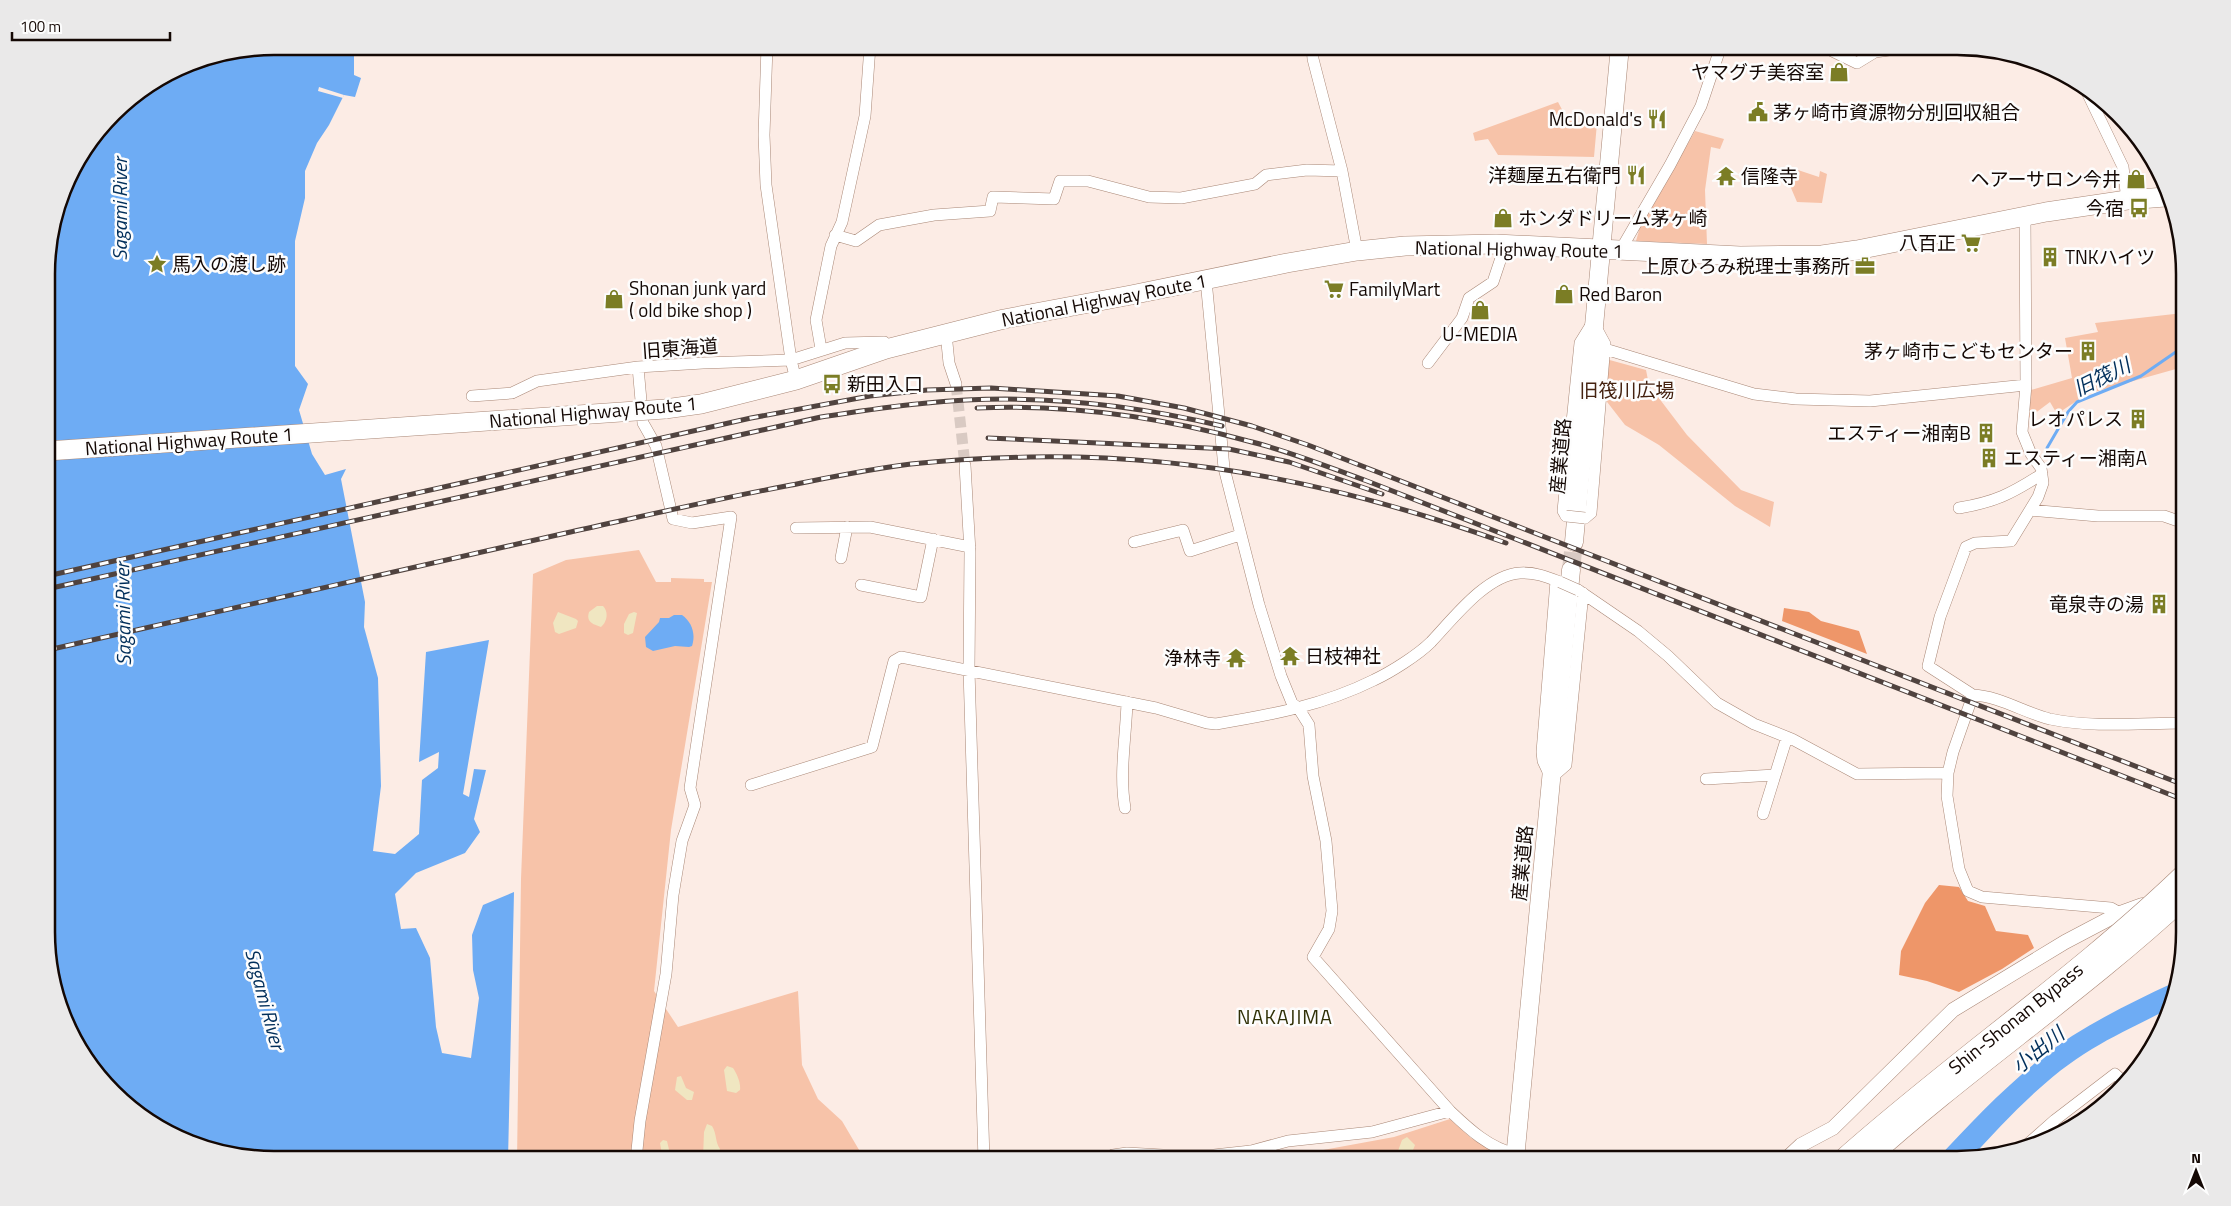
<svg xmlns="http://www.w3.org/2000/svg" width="2231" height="1206" viewBox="0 0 2231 1206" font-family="'Titillium Web','Noto Sans JP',sans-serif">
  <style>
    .green { fill: #f7c3a9 }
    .forest { fill: #ee9669 }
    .sand { fill: #f0e6c1 }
    .water { fill: #6eacf4 }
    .pier { fill: #fcece5 }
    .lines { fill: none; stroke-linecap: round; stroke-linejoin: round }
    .stream { stroke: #6eacf4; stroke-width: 3 }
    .minor-tunnel { stroke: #d9cac3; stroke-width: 11; stroke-dasharray: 11 5.5; stroke-linecap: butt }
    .primary-tunnel { stroke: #d9cac3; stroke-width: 18; stroke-dasharray: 18 9; stroke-linecap: butt }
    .minor-casing { stroke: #a98776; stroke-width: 12 }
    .tertiary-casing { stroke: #a98776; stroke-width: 15 }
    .primary-casing { stroke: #a98776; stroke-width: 19 }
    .trunk-casing { stroke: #a98776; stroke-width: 20 }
    .minor { stroke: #fff; stroke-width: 11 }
    .tertiary { stroke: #fff; stroke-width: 14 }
    .primary { stroke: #fff; stroke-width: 18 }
    .trunk { stroke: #fff; stroke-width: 19 }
    .rail-casing { stroke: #50433f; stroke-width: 5 }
    .rail { stroke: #fdfdfd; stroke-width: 3; stroke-dasharray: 9; stroke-linecap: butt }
    .minor-bridge-casing { stroke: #a98776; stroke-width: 12; stroke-linecap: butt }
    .trunk-bridge-casing { stroke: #a98776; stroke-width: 20; stroke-linecap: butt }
    .motorway-bridge-casing { stroke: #a98776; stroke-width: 22; stroke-linecap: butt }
    .minor-bridge { stroke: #fff; stroke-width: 11 }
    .trunk-bridge { stroke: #fff; stroke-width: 19 }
    .motorway-bridge { stroke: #fff; stroke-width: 21 }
    .labels { text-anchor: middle; stroke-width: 5; stroke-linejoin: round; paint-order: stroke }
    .poi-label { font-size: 19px; fill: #140804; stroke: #fdfdfd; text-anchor: end }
    .street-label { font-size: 19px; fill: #140804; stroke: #fdfdfd }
    .park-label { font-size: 19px; fill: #44210f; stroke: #fdfdfd }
    .water-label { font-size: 20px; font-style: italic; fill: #002e5a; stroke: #fdfdfd }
    .neighbourhood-label { font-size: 20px; letter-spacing: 1px; fill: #303006; stroke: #fdfdfd }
    .rim { fill: none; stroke: #140804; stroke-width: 2.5 }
  </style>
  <rect width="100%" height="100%" fill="#fcece5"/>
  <path class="green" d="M 1827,46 L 1876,46 L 1857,63 Z
    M 1558,102 L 1568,121 L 1597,123 L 1594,157 L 1498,155 L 1488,139 L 1475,141 L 1473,133 Z
    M 1695,131 L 1724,139 L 1720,149 L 1711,147 L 1705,190 L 1707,244 L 1636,241 L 1640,227 Z
    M 1795,169 L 1819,177 L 1820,171 L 1827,174 L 1822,203 L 1797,202 L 1791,188 Z
    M 2183,313 L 2183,367 L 2087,394 L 2057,414 L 2050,402 L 2026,420 L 2031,390 L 2072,378 L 2065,338 L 2098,332 L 2095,323 Z
    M 1606,359 L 1646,370 L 1649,385 L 1687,435 L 1741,490 L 1774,502 L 1770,527 L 1735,506 L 1659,445 L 1625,425 L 1604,398 Z
    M 639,550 L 656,582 L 671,582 L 671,578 L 704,579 L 704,582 L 712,582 L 671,830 L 654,991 L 678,1027 L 798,991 L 802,1065 L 818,1099 L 842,1121 L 865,1160 L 517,1160 L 521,879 L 533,574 L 566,560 Z
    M 1450,1119 L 1471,1138 L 1501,1156 L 1496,1159 L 1274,1159 L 1394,1137 Z"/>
  <path class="forest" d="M 1784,608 L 1809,612 L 1821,621 L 1859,631 L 1867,654 L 1782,621 Z
    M 1939,885 L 1959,887 L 1968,901 L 1985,906 L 1996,931 L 2028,935 L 2034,948 L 2002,969 L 1959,992 L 1927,981 L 1899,975 L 1901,951 L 1925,903 Z"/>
  <path class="sand" d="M 597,606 L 603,606 C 609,612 607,622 601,627 C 592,624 586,622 589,612 Z
    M 558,612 L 576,619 L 578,621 L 576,628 L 559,634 L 555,632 L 553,623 Z
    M 634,612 L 637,613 L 633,633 L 628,635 L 624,633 L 624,624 L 629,614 Z
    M 727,1066 L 733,1068 C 737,1074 741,1083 740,1090 L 736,1093 L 727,1091 L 724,1070 Z
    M 681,1076 L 686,1088 L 694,1092 L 692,1100 L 687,1100 L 675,1090 L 677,1077 Z
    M 707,1124 L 712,1126 C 717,1134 715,1142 720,1149 L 717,1158 L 713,1160 L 703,1158 L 704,1132 Z
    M 1407,1137 L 1415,1145 L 1413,1150 L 1406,1151 L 1399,1159 L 1382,1159 L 1389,1150 L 1398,1151 L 1402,1140 Z
    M 663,1140 L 667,1141 L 670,1154 L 676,1160 L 663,1160 L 660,1143 Z"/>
  <path class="water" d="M 274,46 L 354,46 L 354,75 L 361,78 L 355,97 L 344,95 L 329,125 L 317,143 L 305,171 L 305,198 L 295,241 L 295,366 L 308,384 L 299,410 L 312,454 L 325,475 L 346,469 L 341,479 L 365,602 L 364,627 L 378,678 L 381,786 L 373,851 L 395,854 L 419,834 L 422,780 L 438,768 L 439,752 L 419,762 L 426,652 L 489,640 L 463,794 L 469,797 L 474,769 L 486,770 L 474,819 L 480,832 L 465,853 L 416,873 L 395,894 L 401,929 L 416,928 L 430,958 L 436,1027 L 442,1053 L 471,1058 L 479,998 L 473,970 L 472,935 L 483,905 L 514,892 L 508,1160 L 274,1160 L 173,1136 L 124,1103 L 85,1059 L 48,962 L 47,259 L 70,174 L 124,103 L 187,63 Z
    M 674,615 L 682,615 C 692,622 696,634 692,646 L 689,647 L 675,646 L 653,651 L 646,647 L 645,637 L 659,622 L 660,618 L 669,618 Z
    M 2173,983 L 2166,1010 C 2142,1023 2115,1035 2092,1049 C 2045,1077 2006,1120 1970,1159 L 1937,1159 C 1978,1115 2021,1069 2072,1036 C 2104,1016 2138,999 2173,983 Z"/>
  <path class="pier" d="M 319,87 L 344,95 L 343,98 L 318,91 Z"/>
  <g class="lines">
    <path class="stream" d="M 2047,448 L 2068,412 L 2077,402 L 2141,376 L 2183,347"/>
    <path class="minor-tunnel" d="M 956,384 L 965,465"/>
    <path class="primary-tunnel" d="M 1571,570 L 1574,542"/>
    <defs>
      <path id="minor" d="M 767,46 L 764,135 L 766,185 L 791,360 L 796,380
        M 1312,46 L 1313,59 L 1342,171 L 1357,251
        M 1822,46 L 1857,63 L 1875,52 L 1917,46
        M 2085,88 L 2123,167 L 2127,200
        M 835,235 L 856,241 L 879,225 L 934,215 L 990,211 L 993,197 L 1054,199 L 1060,181 L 1088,181 L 1149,197 L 1181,198 L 1255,184 L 1266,175 L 1307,170 L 1342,171
        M 1620,251 L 1670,165 L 1701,106 L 1721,46
        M 1206,280 L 1224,468 L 1259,605 L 1281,676 L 1292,703 L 1299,709 L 1309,725 L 1313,776 L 1326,841 L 1332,911 L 1329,929 L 1313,957 L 1450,1111
        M 946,333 L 949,363 L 956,384
        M 821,349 L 816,320 L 831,246 L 842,222 L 865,116 L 870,46
        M 1605,349 L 1754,394 L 1796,399 L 1870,401 L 2026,385
        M 1428,363 L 1462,318 L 1469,298 L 1493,282 L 1502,255 L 1509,245
        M 472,396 L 512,393 L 537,381 L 638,367 L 703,363 L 791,360 L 845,343 L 884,342 L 886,349
        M 965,465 L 970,552 L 969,670 L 984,1160
        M 1959,508 C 1995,502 2011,494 2042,474
        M 2030,510 L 2098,516 L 2164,516 L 2184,523
        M 1566,516 L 1563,511 L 1580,343 L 1593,322 L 1605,344 L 1591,513 L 1585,518
        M 796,528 L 870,527 L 970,547
        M 1134,542 L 1183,530 L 1190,551 L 1240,535
        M 841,558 L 847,527
        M 1556,581 L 1542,752 L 1543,761 L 1551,778 L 1566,765 L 1583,593
        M 861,585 L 921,597 L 933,539
        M 1578,590 L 1638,631 L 1668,656 L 1717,703 L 1754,724 L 1792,739 L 1857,774 L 1948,773
        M 1973,695 L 1928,666 L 1940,617 L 1966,547 L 1975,543 L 2011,541 L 2038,497 L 2043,483 L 2041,468 L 2031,454 L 2022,432 L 2026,385 L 2025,216
        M 1706,779 L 1775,775
        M 751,785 L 872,747 L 894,661 L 901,657 L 1156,708 L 1207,723 L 1216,724 C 1271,715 1324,705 1374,680 C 1391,672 1418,655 1431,642 C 1453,619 1486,575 1520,573 C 1535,572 1547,577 1560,582
        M 1125,808 C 1119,773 1126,737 1127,702
        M 1763,814 L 1787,737
        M 2120,913 L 2111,908 L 1982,897 L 1968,891 L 1959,869 L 1947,796 L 1948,773 L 1953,752 L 1973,695 C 1999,696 2025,713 2050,719 C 2093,728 2140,723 2184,723
        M 2022,1149 L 2055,1120 L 2115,1074 L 2126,1084
        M 636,1160 L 640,1121 L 666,974 L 673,895 L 682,841 L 695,805 L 690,788 L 731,517 L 692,523 L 673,519 L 656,446 L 643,423 L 638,367
        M 1106,1160 L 1113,1155 L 1127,1153 L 1163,1155 L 1214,1155 L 1251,1151 L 1288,1141 L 1372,1132 L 1450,1111 C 1469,1129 1489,1148 1516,1154"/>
      <path id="tertiary" d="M 1786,1159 L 1801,1145 L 1833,1128 L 1953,1010 L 2065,942 L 2120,913 L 2142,905"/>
      <path id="primary" d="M 1574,542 L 1620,46
        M 1515,1159 L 1571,570"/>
      <path id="trunk" d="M 665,409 L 701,404 L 796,380 L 886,349 L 1004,319 L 1131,295 L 1287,263 L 1357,251 L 1405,246 L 1496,244 L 1740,256 L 1822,255 L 1857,250 L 2046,212 L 2127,200 L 2165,197"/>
    </defs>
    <use href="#minor" class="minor-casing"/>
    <use href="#tertiary" class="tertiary-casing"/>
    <use href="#primary" class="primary-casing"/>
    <use href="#trunk" class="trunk-casing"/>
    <use href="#minor" class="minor"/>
    <use href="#tertiary" class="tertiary"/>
    <use href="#primary" class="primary"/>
    <use href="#trunk" class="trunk"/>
    <defs>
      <path id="rail" d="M 977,408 C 1068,404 1160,417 1248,441 C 1289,451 1328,467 1367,481 L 2184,800
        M 988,438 L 1229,449 L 1289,462 L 1382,494
        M 47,576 L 751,418 L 870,396 L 927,390 L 991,388 L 1118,396 L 1184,408 L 1252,426 L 1308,445 L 2184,785
        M 47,589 L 821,417 C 856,412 891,406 927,403 C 1025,393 1126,403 1222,426
        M 48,650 C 220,611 393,572 566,533 C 639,517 712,500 786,486 C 827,478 869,469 911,464 C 950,460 991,458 1030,457 C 1198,454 1350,487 1506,543"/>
    </defs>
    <use href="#rail" class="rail-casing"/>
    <use href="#rail" class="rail"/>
    <defs>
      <path id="minor-bridge" d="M 1566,516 L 1585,518
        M 1560,582 L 1578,590"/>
      <path id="trunk-bridge" d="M 47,451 L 665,409"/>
      <g id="motorway-bridge">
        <path id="s1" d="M 1844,1159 C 1954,1061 2078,977 2185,874"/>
        <path d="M 1867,1159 C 1969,1067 2084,990 2185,896"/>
      </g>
    </defs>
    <use href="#minor-bridge" class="minor-bridge-casing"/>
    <use href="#trunk-bridge" class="trunk-bridge-casing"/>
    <use href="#motorway-bridge" class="motorway-bridge-casing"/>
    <use href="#minor-bridge" class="minor-bridge"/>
    <use href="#trunk-bridge" class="trunk-bridge"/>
    <use href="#motorway-bridge" class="motorway-bridge"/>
  </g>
  <defs>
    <symbol id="shop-bare" viewBox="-9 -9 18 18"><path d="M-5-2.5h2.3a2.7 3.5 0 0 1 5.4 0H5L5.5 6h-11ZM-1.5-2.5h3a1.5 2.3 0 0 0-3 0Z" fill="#7b7d25" stroke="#fdfdfd" stroke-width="2.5" paint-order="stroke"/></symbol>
    <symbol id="civic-bare" viewBox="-9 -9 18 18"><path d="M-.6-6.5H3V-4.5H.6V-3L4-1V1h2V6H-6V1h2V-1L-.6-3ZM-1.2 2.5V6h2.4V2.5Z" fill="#7b7d25" stroke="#fdfdfd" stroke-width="2.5" paint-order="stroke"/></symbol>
    <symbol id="restaurant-bare" viewBox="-9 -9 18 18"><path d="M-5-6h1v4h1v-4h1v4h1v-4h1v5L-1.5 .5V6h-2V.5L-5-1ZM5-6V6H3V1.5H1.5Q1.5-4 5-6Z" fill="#7b7d25" stroke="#fdfdfd" stroke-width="2.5" paint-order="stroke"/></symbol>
    <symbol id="temple-bare" viewBox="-9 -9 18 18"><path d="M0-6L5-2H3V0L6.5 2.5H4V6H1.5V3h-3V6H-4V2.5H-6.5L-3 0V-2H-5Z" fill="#7b7d25" stroke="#fdfdfd" stroke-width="2.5" paint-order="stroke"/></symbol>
    <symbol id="bus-bare" viewBox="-9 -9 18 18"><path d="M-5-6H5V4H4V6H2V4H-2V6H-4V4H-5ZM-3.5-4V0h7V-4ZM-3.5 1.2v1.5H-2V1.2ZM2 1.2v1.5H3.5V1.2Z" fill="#7b7d25" stroke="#fdfdfd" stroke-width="2.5" paint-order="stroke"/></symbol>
    <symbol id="supermarket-bare" viewBox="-9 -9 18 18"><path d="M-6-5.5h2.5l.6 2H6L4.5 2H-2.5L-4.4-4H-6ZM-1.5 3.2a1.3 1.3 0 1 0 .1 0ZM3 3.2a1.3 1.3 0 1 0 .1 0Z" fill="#7b7d25" stroke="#fdfdfd" stroke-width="2.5" paint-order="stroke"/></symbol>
    <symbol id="building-bare" viewBox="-9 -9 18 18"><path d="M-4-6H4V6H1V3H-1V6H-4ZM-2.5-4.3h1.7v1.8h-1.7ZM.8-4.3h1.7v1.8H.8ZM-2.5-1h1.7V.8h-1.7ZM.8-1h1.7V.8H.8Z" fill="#7b7d25" stroke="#fdfdfd" stroke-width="2.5" paint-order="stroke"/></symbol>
    <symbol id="sight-bare" viewBox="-9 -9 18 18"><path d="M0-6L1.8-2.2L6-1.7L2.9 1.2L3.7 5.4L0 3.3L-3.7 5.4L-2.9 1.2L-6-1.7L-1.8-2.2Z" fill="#7b7d25" stroke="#fdfdfd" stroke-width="2.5" paint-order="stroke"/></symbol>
    <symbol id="office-bare" viewBox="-9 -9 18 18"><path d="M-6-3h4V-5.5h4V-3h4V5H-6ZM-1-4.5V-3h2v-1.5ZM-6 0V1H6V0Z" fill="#7b7d25" stroke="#fdfdfd" stroke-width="2.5" paint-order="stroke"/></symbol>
  </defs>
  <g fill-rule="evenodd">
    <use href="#shop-bare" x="1825" y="58" width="28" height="28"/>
    <use href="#civic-bare" x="1744" y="98" width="28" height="28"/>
    <use href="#restaurant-bare" x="1643" y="105" width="28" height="28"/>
    <use href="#restaurant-bare" x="1622" y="161" width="28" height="28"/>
    <use href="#temple-bare" x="1712" y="162" width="28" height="28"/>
    <use href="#shop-bare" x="2122" y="165" width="28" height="28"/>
    <use href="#bus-bare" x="2125" y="194" width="28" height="28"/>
    <use href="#shop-bare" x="1489" y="204" width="28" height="28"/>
    <use href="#supermarket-bare" x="1957" y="229" width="28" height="28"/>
    <use href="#building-bare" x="2036" y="243" width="28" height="28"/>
    <use href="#sight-bare" x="143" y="250" width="28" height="28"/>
    <use href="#office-bare" x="1851" y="252" width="28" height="28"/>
    <use href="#supermarket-bare" x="1320" y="275" width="28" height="28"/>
    <use href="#shop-bare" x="1550" y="280" width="28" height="28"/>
    <use href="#shop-bare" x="600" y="285" width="28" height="28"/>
    <use href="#shop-bare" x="1466" y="296" width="28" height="28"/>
    <use href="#building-bare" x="2074" y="337" width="28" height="28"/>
    <use href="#bus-bare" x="818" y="370" width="28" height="28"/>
    <use href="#building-bare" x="2124" y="405" width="28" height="28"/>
    <use href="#building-bare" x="1972" y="419" width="28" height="28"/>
    <use href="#building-bare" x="1975" y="444" width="28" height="28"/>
    <use href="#building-bare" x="2145" y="590" width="28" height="28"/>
    <use href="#temple-bare" x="1276" y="642" width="28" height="28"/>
    <use href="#temple-bare" x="1222" y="644" width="28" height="28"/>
  </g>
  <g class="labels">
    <g class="poi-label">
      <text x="1824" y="79">ヤマグチ美容室</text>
      <text x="1773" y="119" text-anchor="start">茅ヶ崎市資源物分別回収組合</text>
      <text x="1642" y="126">McDonald's</text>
      <text x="1621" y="182">洋麺屋五右衛門</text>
      <text x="1741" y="183" text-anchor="start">信隆寺</text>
      <text x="2121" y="186">ヘアーサロン今井</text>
      <text x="2124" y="215">今宿</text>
      <text x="1518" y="225" text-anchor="start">ホンダドリーム茅ヶ崎</text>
      <text x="1956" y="250">八百正</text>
      <text x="2065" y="264" text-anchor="start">TNKハイツ</text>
      <text x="172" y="271" text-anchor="start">馬入の渡し跡</text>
      <text x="1850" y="273">上原ひろみ税理士事務所</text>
      <text x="629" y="295" text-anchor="start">Shonan junk yard<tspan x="629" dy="22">( old bike shop )</tspan></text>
      <text x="1349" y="296" text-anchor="start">FamilyMart</text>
      <text x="1579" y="301" text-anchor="start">Red Baron</text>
      <text x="1480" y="341" text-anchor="middle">U-MEDIA</text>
      <text x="2073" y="358">茅ヶ崎市こどもセンター</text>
      <text x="847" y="391" text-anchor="start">新田入口</text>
      <text x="2123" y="426">レオパレス</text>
      <text x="1971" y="440">エスティー湘南B</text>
      <text x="2004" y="465" text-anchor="start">エスティー湘南A</text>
      <text x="2144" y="611">竜泉寺の湯</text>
      <text x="1305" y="663" text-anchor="start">日枝神社</text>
      <text x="1221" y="665">浄林寺</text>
    </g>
    <g class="street-label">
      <text transform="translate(1519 249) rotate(1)" y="7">National Highway Route 1</text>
      <text transform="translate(1104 300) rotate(-11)" y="7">National Highway Route 1</text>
      <text transform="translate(680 348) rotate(-4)" y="7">旧東海道</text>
      <text transform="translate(593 412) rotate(-5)" y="7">National Highway Route 1</text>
      <text transform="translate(189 441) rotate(-4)" y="7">National Highway Route 1</text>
      <text transform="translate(1560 456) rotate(-85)" y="7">産業道路</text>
      <text transform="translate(1522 863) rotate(-85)" y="7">産業道路</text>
      <text dy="7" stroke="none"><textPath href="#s1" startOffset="222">Shin-Shonan Bypass</textPath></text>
    </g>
    <g class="park-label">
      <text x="1627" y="397">旧筏川広場</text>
    </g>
    <g class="water-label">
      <text transform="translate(120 209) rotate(-90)" y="7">Sagami River</text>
      <text transform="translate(2102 377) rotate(-26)" y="7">旧筏川</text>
      <text transform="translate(123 614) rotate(-91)" y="7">Sagami River</text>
      <text transform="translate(265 999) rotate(75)" y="7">Sagami River</text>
      <text transform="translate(2038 1050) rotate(-39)" y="7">小出川</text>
    </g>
    <g class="neighbourhood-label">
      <text x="1285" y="1024">NAKAJIMA</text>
    </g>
  </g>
  <path d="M0 0H2231V1206H0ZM274 55H1957A219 219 0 0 1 2176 274V932A219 219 0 0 1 1957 1151H274A219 219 0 0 1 55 932V274A219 219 0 0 1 274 55Z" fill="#eae9e9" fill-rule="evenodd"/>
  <path class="rim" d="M274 55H1957A219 219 0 0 1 2176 274V932A219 219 0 0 1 1957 1151H274A219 219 0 0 1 55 932V274A219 219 0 0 1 274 55Z"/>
  <g transform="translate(2196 1171)" stroke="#fdfdfd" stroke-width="4" paint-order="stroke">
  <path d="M0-4L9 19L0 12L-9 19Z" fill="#140804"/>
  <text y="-8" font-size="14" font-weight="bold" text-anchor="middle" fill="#140804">N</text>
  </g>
  <path d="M12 32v8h158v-8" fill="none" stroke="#140804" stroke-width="2.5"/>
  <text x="20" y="32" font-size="15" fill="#140804" stroke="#fdfdfd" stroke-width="4" paint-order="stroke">100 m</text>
</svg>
